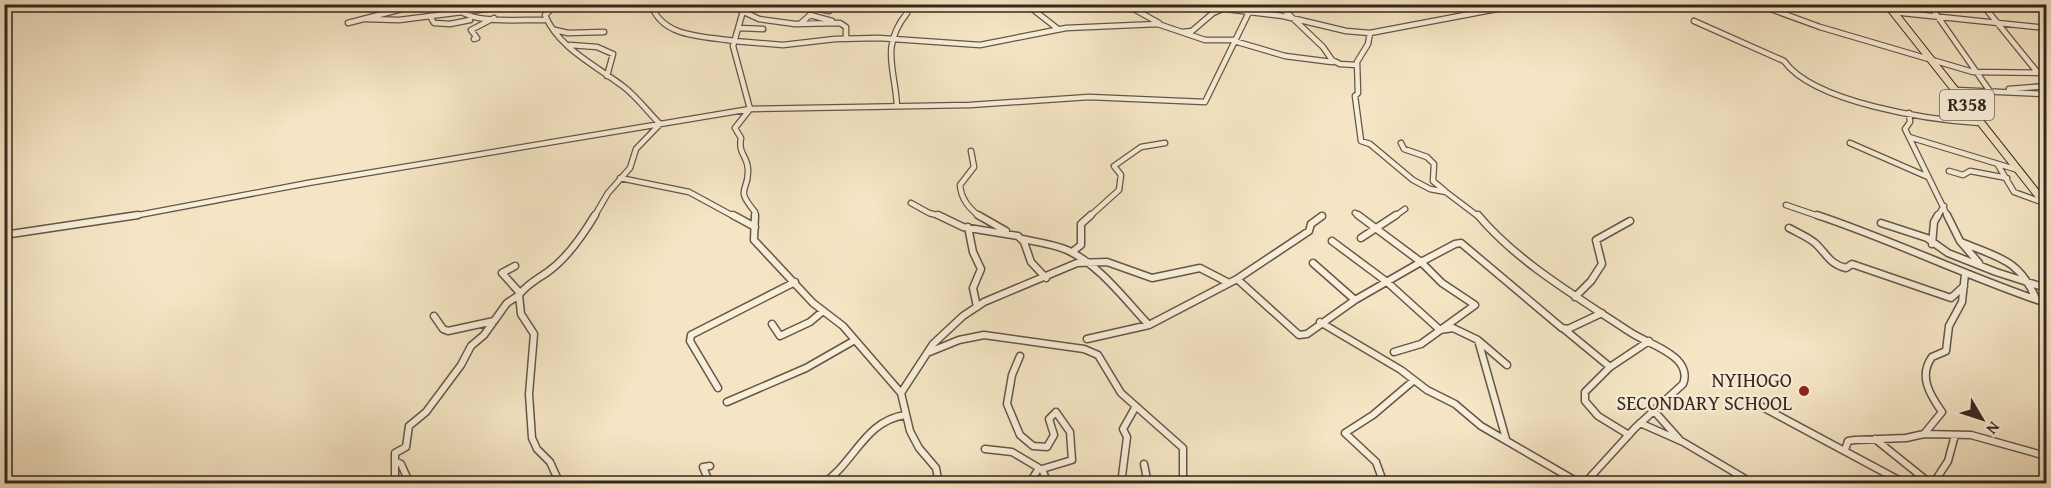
<svg xmlns="http://www.w3.org/2000/svg" width="2051" height="488" viewBox="0 0 2051 488" font-family="'Gentium Book Plus',serif">
  <style>
    .lines { fill: none; stroke-linecap: round; stroke-linejoin: round }
    .minor-far1-casing { stroke: #655648; stroke-width: 7 }
    .minor-casing { stroke: #655648; stroke-width: 9 }
    .primary-casing { stroke: #35271e; stroke-width: 9 }
    .minor-far1 { stroke: #f8eed9; stroke-width: 4.5 }
    .minor { stroke: #f8eed9; stroke-width: 6 }
    .primary { stroke: #f5e5c4; stroke-width: 7 }
    .poi-dot { fill: #8f2418; stroke: #f8eed9; stroke-width: 2 }
    .labels { text-anchor: middle; stroke-width: 4.5; stroke-linejoin: round; paint-order: stroke }
    .shield { fill: #f8eed9; stroke: #706356; stroke-width: 1.5 }
    .shield-label { font-size: 18px; font-weight: bold; fill: #35271e }
    .poi-label { font-size: 20px; fill: #35271e; stroke: #f8eed9; text-anchor: end }
  </style>
  <rect width="100%" height="100%" fill="#f5e5c4"/>
  <filter id="stains"><feTurbulence type="fractalNoise" baseFrequency=".00333" numOctaves="4"/><feColorMatrix values="0 0 0 0 .2 0 0 0 0 .09 0 0 0 0 .02 0 0 0 .5 -.17"/></filter>
  <radialGradient id="worn" r=".72"><stop offset=".6" stop-color="#630" stop-opacity="0"/><stop offset="1" stop-color="#630" stop-opacity=".3"/></radialGradient>
  <g class="lines">
    <defs>
      <path id="minor-far1" d="M 452,4 C 468,26 519,19 545,20
        M 557,4 L 545,15 C 558,48 597,66 624,87 C 637,97 648,112 660,124 L 636,149 L 630,168 L 608,193 L 594,217
        M 651,4 C 662,38 703,36 734,41
        M 745,4 L 733,46 L 750,109 L 735,128 L 741,138 C 738,154 747,155 748,169 C 749,194 734,186 755,212 L 755,217
        M 819,4 L 816,8 L 829,11
        M 1026,4 L 1058,29
        M 1125,4 L 1159,23
        M 1197,4 L 1215,12
        M 1278,4 L 1323,47 L 1332,60 L 1340,64 L 1357,65
        M 1757,4 L 1820,27 L 1973,72 L 2046,73
        M 1929,4 L 1989,90
        M 1982,4 L 2038,73
        M 2039,4 L 2046,14
        M 1226,9 L 1283,16 L 1346,31 L 1370,33 L 1523,4
        M 744,12 L 759,19 L 795,24 L 840,23 L 846,27 L 846,38
        M 1893,12 L 2046,28
        M 430,16 L 434,23 L 450,24 L 470,20
        M 365,19 L 399,20 L 525,4
        M 1694,21 L 1784,61 C 1814,103 1930,120 1980,123
        M 348,23 L 421,4
        M 800,24 L 810,15 L 832,21
        M 739,28 L 763,29
        M 555,30 L 568,33 L 604,32
        M 1182,32 L 1192,31 L 1213,13 L 1234,4
        M 1370,33 L 1368,44 L 1357,62 L 1358,93 L 1355,96 L 1361,141 L 1370,144 L 1413,180 L 1430,189 L 1446,192 L 1479,217
        M 474,39 L 477,38 L 471,30 L 494,18
        M 734,41 L 783,45 L 835,39 L 879,38 L 980,45 L 1066,28 L 1158,24 L 1205,40 L 1235,40
        M 1234,41 L 1285,56 L 1332,62
        M 570,45 L 597,47 L 613,54 L 607,76
        M 2009,89 L 2046,86
        M 1956,90 L 2046,94
        M 897,106 C 895,68 880,47 907,13 L 900,4
        M 1909,113 L 1910,122 L 1905,129 L 1948,217
        M 1909,137 L 2018,170
        M 1401,143 L 1404,149 L 1427,157 L 1434,164 L 1433,181 L 1445,191
        M 1850,143 L 1928,177
        M 971,151 L 974,167 L 960,185 C 961,199 969,208 980,217
        M 1998,165 L 2014,192 L 2044,203
        M 1949,171 L 1963,175 L 1970,171 L 2007,178
        M 620,178 L 689,192 L 735,217
        M 911,203 L 929,213 L 944,217
        M 1786,205 L 1821,217
        M 1355,213 L 1360,217
        M 128,217 L 308,183 L 750,109 L 970,105 L 1089,97 L 1205,102 L 1253,4
        M 1089,217 L 1119,190 L 1121,175 L 1114,166 L 1141,147 L 1165,143
        M 1394,217 L 1405,209
        M 1937,217 L 1944,206"/>
      <path id="minor" d="M 733,215 L 755,227
        M 755,215 L 754,240 L 813,303 L 843,326 L 901,393 L 910,431 L 919,448 L 936,468 L 939,484
        M 938,215 L 963,227 L 1018,236 L 1024,242 L 1031,262 L 1046,278
        M 978,215 L 1006,231
        M 1478,215 C 1517,262 1579,298 1630,332 C 1642,340 1658,345 1670,354 C 1681,361 1688,372 1683,384 L 1635,428 L 1584,484
        M 1817,215 C 1895,241 1968,277 2046,303
        M 1947,215 L 1960,241 L 1979,263
        M 1322,216 L 1311,224 L 1309,231 L 1237,279 L 1299,335 L 1307,334 L 1355,300 L 1421,262 L 1358,215
        M 1881,223 L 1927,238 L 1948,253 L 1996,272 L 2046,288
        M 968,227 L 973,252 L 981,269 L 973,288 L 977,307
        M 1789,228 C 1798,233 1808,237 1815,243 C 1827,254 1829,264 1846,268 L 1852,264 L 1951,298 L 1964,286
        M 4,235 L 138,215
        M 1361,238 L 1396,215
        M 1022,239 C 1037,242 1053,244 1067,250 C 1100,265 1125,300 1149,325 L 1237,279
        M 1332,241 L 1387,282 L 1440,330 L 1453,328 L 1478,340 L 1506,439
        M 1961,242 C 1999,258 2019,259 2036,299
        M 1932,244 L 1934,222 L 1938,215
        M 1072,252 L 1081,245 L 1081,224 L 1091,215
        M 1313,263 L 1355,300
        M 515,266 L 502,273 L 520,293
        M 1575,297 L 1591,281 L 1602,264 L 1596,240 L 1630,221
        M 434,316 L 443,329 L 448,331 L 494,321
        M 1320,322 L 1401,370 L 1427,390 L 1455,404 L 1481,426 L 1581,484
        M 772,324 L 780,336 L 810,322 L 823,311
        M 1564,329 L 1610,367 L 1585,392 L 1585,401 L 1598,416 L 1629,435
        M 1087,339 L 1149,325
        M 1479,341 L 1507,365
        M 1394,352 L 1421,344 L 1475,305 L 1442,283 L 1421,262 L 1455,244 L 1461,243 L 1562,328 L 1568,329 L 1602,313
        M 927,353 L 959,340 L 984,335 L 1084,349 L 1098,355 L 1121,393 L 1183,448 L 1183,484
        M 1020,356 L 1012,375 L 1007,404 L 1020,435 L 1033,446 L 1047,447 L 1054,435 L 1049,419 L 1056,412 L 1070,432 L 1072,460 L 1042,469 L 1048,484
        M 1610,367 L 1649,341
        M 718,388 L 690,341 L 691,335 L 795,282
        M 901,393 L 933,344 L 963,316 L 984,302 L 1077,263 L 1107,262 L 1152,278 L 1200,268 L 1229,283
        M 727,402 L 806,368 L 855,340
        M 1753,402 L 1906,484
        M 1654,411 L 1679,439
        M 1640,423 L 1683,442 L 1754,484
        M 1924,434 L 1942,412 C 1930,395 1918,376 1932,357 L 1946,351 L 1949,326 L 1962,302 L 1965,274
        M 1875,439 L 1931,484
        M 985,449 L 1012,452 L 1039,468 L 1029,484
        M 1845,450 L 1848,441 L 1855,440 L 1906,438 L 1924,434 L 1971,435 L 2046,456
        M 395,461 L 401,464 L 410,484
        M 1144,464 L 1148,484
        M 710,466 L 703,467 L 710,484
        M 395,484 L 395,453 L 406,447 L 409,426 L 426,412 L 461,365 L 471,346 L 484,335 L 507,303 L 519,295
        M 560,484 L 550,462 L 537,449 L 532,438 L 529,394 L 534,334 L 521,314 L 519,295 C 527,284 538,279 549,271 C 568,257 583,235 595,215
        M 822,484 C 854,464 864,421 905,415
        M 1121,484 L 1127,437 L 1123,429 L 1136,406
        M 1384,484 L 1376,462 L 1345,433 L 1373,415 L 1413,381
        M 1933,484 L 1948,461 L 1955,435"/>
      <path id="primary" d="M 1887,4 L 2046,205"/>
    </defs>
    <use href="#minor-far1" class="minor-far1-casing"/>
    <use href="#minor" class="minor-casing"/>
    <use href="#primary" class="primary-casing"/>
    <use href="#minor-far1" class="minor-far1"/>
    <use href="#minor" class="minor"/>
    <use href="#primary" class="primary"/>
  </g>
  <circle class="poi-dot" cx="1804" cy="391" r="6"/>
  <g class="labels">
    <rect class="shield" x="1940" y="90" width="54" height="30" rx="4.5"/>
    <g class="shield-label">
      <text x="1967" y="111">R358</text>
    </g>
    <g class="poi-label">
      <text x="1792" y="387">NYIHOGO<tspan x="1792" dy="23">SECONDARY SCHOOL</tspan></text>
    </g>
  </g>
  <rect width="2051" height="488" fill="none" stroke="#f5e5c4" stroke-width="24"/>
  <rect x="6" y="6" width="2039" height="476" fill="none" stroke="#35271e" stroke-width="3"/>
  <rect x="12" y="12" width="2027" height="464" fill="none" stroke="#35271e" stroke-width="1.5"/>
  <g transform="translate(1982 419) rotate(129)" stroke="#f8eed9" stroke-width="4.5" paint-order="stroke">
  <path d="M0-4.5L10 22L0 15L-10 22Z" fill="#35271e"/>
  <text y="-9" font-size="16" font-weight="bold" text-anchor="middle" fill="#35271e">N</text>
  </g>
  <rect width="100%" height="100%" filter="url(#stains)"/>
  <rect width="100%" height="100%" fill="url(#worn)"/>
</svg>
